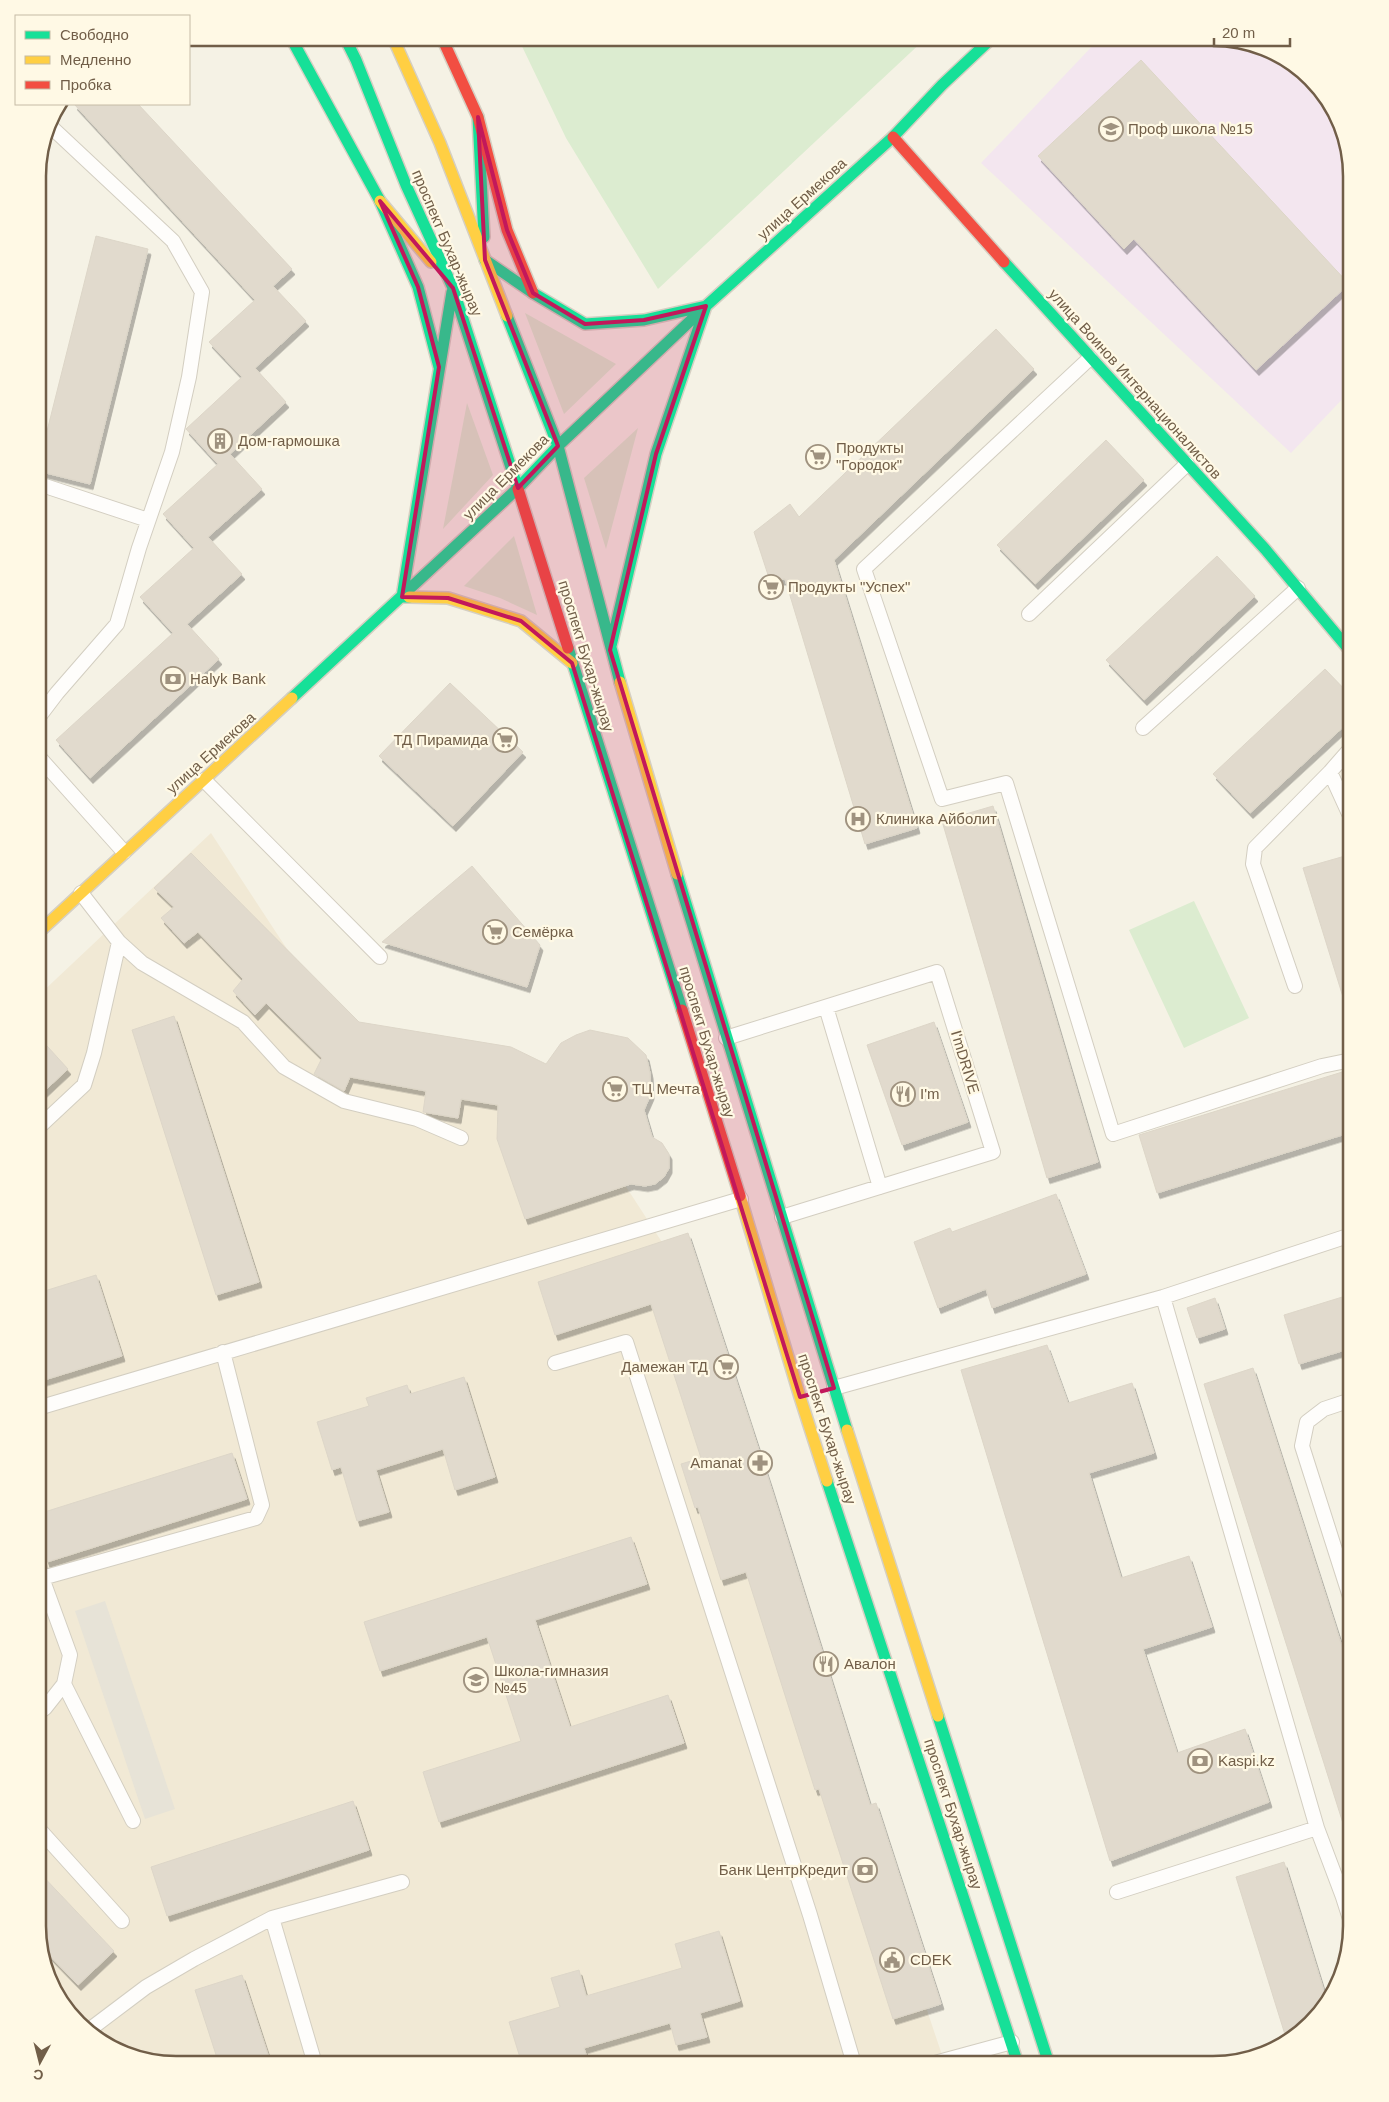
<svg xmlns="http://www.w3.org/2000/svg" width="1389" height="2102" viewBox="0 0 1389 2102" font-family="Helvetica,sans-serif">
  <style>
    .residential { fill: #f1e9d5 }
    .industrial { fill: #e7e3d7 }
    .education { fill: #f3e6ef }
    .green { fill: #dcecd0 }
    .building { fill: #e1dacd; stroke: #ddd6c8; filter: url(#shadow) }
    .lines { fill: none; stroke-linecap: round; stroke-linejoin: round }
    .lane-casing { stroke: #d3cec1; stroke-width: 16 }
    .fast-casing { stroke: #d5cfc2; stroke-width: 14 }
    .slow-casing { stroke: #d5cfc2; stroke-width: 14 }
    .jam-casing { stroke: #d5cfc2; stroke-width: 14 }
    .lane { stroke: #fefdfb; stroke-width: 14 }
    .fast { stroke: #16e098; stroke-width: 11 }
    .slow { stroke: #ffcf43; stroke-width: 11 }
    .jam { stroke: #f24e42; stroke-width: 11 }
    .marked { fill: #c2185b; fill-opacity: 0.2; stroke: #c2185b; stroke-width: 4; stroke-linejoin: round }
    .labels { text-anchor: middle; stroke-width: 4.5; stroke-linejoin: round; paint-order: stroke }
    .poi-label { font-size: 15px; fill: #715e48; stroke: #fff9e5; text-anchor: start }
    .street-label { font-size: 15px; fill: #715e48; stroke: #fff9e5 }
    .rim { fill: none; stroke: #715e48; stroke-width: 2.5 }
  </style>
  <defs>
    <filter id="shadow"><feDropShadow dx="3" dy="5.5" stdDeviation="0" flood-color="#0004"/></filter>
  </defs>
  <rect width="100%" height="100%" fill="#f5f2e5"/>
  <path class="residential" d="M 211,833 L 287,949 L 380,1052 L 579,1114 L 669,1253 L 836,1738 L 945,2064 L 167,2064 L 99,2041 L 56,1995 L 38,1926 L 38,996 Z"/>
  <path class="industrial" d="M 105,1601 L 175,1809 L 145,1819 L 75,1611 Z"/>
  <path class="education" d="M 1100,38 L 1222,38 L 1283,56 L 1329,103 L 1324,108 L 1337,120 L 1351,176 L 1351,390 L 1291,453 L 981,163 Z"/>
  <path class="green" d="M 518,38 L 926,38 L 658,289 L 566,138 Z
    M 525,313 L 616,364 L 564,414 Z
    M 467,403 L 493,475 L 443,529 Z
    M 638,428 L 606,549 L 584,478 Z
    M 514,536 L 537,615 L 500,598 L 464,586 Z
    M 1194,901 L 1249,1018 L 1184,1048 L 1129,930 Z"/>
  <path class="building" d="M 1141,60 L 1349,284 L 1256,370 L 1134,239 L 1124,249 L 1038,156 Z
    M 74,104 L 138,104 L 292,269 L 273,286 L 306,321 L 255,368 L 286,402 L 230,454 L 262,489 L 208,537 L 242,574 L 187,624 L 219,659 L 90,778 L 56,740 L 173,633 L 140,597 L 194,548 L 163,514 L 218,464 L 186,429 L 242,377 L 209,342 L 255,300 Z
    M 96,236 L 148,249 L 90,484 L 38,471 L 38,467 Z
    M 996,329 L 1034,369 L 834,560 L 917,828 L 865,844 L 785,579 L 770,581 L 754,532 L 790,504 L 799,517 Z
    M 1106,440 L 1144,480 L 1035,584 L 997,545 Z
    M 1217,556 L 1255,596 L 1144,700 L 1106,660 Z
    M 1325,669 L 1352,697 L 1352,719 L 1250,813 L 1213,774 Z
    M 450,683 L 523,752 L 453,826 L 379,756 Z
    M 993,806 L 1098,1162 L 1047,1178 L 942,821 Z
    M 191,853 L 359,1022 L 511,1047 L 546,1064 L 561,1043 L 576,1035 L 590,1030 L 628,1038 L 646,1055 L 650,1073 L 651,1094 L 644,1110 L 652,1137 L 662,1143 L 669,1154 L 669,1168 L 664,1177 L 655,1184 L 645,1186 L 631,1184 L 525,1219 L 497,1139 L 498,1105 L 461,1099 L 458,1118 L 423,1112 L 426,1091 L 350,1077 L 344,1091 L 314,1074 L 322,1058 L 266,1003 L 255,1015 L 233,991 L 243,979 L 198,932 L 184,943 L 161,918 L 174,907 L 154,888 Z
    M 1352,854 L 1352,1010 L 1347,1010 L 1303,868 Z
    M 472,866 L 540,945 L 527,987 L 382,942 Z
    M 174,1016 L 259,1282 L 216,1295 L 132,1030 Z
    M 934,1022 L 968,1122 L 902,1145 L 867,1045 Z
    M 38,1036 L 68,1069 L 38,1097 Z
    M 1352,1069 L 1352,1132 L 1157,1193 L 1139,1135 Z
    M 1056,1194 L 1086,1274 L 992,1308 L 986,1289 L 938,1308 L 914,1242 L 950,1228 L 952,1232 Z
    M 688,1233 L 770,1484 L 870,1805 L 876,1803 L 941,2004 L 893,2019 L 819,1789 L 815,1790 L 746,1572 L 721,1580 L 698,1507 L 695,1508 L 681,1464 L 701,1458 L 651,1304 L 555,1335 L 538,1282 Z
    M 96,1275 L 122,1356 L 38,1382 L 38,1293 Z
    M 1352,1294 L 1352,1348 L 1299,1364 L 1284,1315 Z
    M 1215,1298 L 1225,1329 L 1197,1338 L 1187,1308 Z
    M 1047,1345 L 1068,1403 L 1132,1383 L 1154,1453 L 1089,1473 L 1121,1578 L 1189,1556 L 1212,1627 L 1143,1649 L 1177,1753 L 1245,1729 L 1269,1802 L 1110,1861 L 961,1370 Z
    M 1253,1368 L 1352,1678 L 1352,1835 L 1347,1836 L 1204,1384 Z
    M 464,1377 L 495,1477 L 455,1490 L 443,1449 L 376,1470 L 389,1512 L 357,1521 L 341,1467 L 332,1470 L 317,1422 L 369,1406 L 366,1398 L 407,1385 L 410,1394 Z
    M 232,1453 L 247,1499 L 47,1562 L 38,1534 L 38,1514 Z
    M 631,1537 L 647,1584 L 535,1620 L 570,1727 L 668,1695 L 684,1743 L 439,1822 L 423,1772 L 521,1741 L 487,1637 L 380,1671 L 364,1622 Z
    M 353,1801 L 369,1850 L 167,1916 L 151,1867 Z
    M 1284,1862 L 1327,2001 L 1287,2041 L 1236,1877 Z
    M 38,1871 L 114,1951 L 78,1985 L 44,1950 L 38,1926 Z
    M 719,1931 L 740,2001 L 700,2013 L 707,2037 L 676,2045 L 670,2023 L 584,2048 L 589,2064 L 522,2064 L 509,2022 L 560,2007 L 551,1978 L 579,1970 L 586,1996 L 682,1968 L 675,1944 Z
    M 242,1975 L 271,2064 L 219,2064 L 195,1990 Z"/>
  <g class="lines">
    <defs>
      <path id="lane" d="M 1090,358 L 864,569 L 942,799 L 1006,783 L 1113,1134 L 1322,1066 L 1351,1060
        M 38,496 L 42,485 L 148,520
        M 1029,614 L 1187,464
        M 38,718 L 57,693 L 117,624 L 139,548 L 172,452 L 189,377 L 202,292 L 173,241 L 48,124
        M 1143,728 L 1298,588
        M 38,756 L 124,852
        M 1330,772 L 1351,748
        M 204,780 L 380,957
        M 81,893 L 119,942 L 142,963 L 243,1022 L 284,1067 L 344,1101 L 417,1119 L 461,1138
        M 1295,986 L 1253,864 L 1255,848 L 1330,772 L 1351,818
        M 826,1007 L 880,1187
        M 726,1038 L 937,972 L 993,1152 L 782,1217
        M 38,1128 L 84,1085 L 94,1053 L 119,942
        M 555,1363 L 626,1342 L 810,1915 L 854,2064
        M 834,1388 L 1163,1297 L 1351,1235
        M 38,1408 L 741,1199
        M 42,1578 L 256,1518 L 262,1505 L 223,1352
        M 1351,1600 L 1302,1446 L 1307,1422 L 1324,1409 L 1351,1400
        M 64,1684 L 133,1821
        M 38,1713 L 45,1708 L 64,1684 L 70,1655 L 42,1578 L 38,1561
        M 38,1828 L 122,1921
        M 1317,1828 L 1343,1897
        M 1117,1892 L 1317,1828 L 1163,1297
        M 1351,1894 L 1343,1897 L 1351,1922
        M 272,1918 L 315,2064
        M 89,2030 L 146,1987 L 194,1959 L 272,1918 L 402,1882
        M 931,2064 L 1012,2042"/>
      <path id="fast" d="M 291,38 L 380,201 L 418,287 L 439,367
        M 345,38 L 356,60 L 406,185 L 453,288 L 518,489
        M 478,117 L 484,237
        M 485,260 L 533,293 L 585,324 L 644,320 L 706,306
        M 1004,262 L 1265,549 L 1351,652
        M 507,316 L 558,446 L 620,682
        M 558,446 L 706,306 L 893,137 L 942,85 L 992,38
        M 518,488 L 558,446
        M 409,597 L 402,597 L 452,292
        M 611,646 L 656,454 L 706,306
        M 568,648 L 682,1010
        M 292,698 L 518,488
        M 677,874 L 847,1430
        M 827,1481 L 1018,2064
        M 938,1716 L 1049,2064"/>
      <path id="slow" d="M 393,38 L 440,143 L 507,316
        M 380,201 L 431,262
        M 409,597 L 448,598 L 521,621 L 572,663
        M 620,682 L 677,874
        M 38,933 L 292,698
        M 740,1196 L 800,1397 L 827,1481
        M 847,1430 L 938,1716"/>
      <path id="jam" d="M 442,38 L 478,117 L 507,230 L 533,293
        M 893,137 L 1004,262
        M 518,489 L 568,648
        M 682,1010 L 740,1196"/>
    </defs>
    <use href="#lane" class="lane-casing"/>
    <use href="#fast" class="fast-casing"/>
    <use href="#slow" class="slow-casing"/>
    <use href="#jam" class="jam-casing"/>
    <use href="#lane" class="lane"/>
    <use href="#fast" class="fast"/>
    <use href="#slow" class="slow"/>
    <use href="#jam" class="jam"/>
  </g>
  <path class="marked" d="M 478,117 L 507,230 L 533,293 L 585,324 L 644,320 L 706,306 L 656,454 L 610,650 L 834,1388 L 800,1397 L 572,663 L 521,621 L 448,598 L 402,597 L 439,367 L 418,287 L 380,201 L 453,288 L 518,488 L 558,446 L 485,260 Z"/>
  <defs>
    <symbol id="university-ring" viewBox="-11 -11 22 22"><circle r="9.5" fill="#fff9e5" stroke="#9f927f" stroke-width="1.5"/><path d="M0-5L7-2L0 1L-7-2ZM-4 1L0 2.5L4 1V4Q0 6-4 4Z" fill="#9f927f"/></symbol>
    <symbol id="building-ring" viewBox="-11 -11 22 22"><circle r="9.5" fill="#fff9e5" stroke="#9f927f" stroke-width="1.5"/><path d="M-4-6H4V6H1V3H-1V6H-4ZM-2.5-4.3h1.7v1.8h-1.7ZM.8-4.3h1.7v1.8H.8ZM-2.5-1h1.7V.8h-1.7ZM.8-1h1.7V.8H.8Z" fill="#9f927f"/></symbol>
    <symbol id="supermarket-ring" viewBox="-11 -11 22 22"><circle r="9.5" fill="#fff9e5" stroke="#9f927f" stroke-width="1.5"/><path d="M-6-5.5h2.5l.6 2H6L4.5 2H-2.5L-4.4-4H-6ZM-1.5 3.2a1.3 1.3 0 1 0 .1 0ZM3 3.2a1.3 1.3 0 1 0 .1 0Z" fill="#9f927f"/></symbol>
    <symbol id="bank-ring" viewBox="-11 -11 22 22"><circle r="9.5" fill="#fff9e5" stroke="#9f927f" stroke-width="1.5"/><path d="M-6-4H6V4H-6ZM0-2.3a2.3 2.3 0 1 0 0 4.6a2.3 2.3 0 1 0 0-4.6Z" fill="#9f927f"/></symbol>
    <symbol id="hospital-ring" viewBox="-11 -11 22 22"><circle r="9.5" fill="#fff9e5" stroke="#9f927f" stroke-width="1.5"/><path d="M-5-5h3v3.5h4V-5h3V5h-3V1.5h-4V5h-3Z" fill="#9f927f"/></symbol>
    <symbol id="restaurant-ring" viewBox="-11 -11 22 22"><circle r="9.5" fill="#fff9e5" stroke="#9f927f" stroke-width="1.5"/><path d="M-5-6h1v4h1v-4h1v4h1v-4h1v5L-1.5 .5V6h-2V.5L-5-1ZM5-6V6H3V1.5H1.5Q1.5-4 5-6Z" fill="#9f927f"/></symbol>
    <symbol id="pharmacy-ring" viewBox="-11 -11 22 22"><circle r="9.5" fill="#fff9e5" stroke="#9f927f" stroke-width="1.5"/><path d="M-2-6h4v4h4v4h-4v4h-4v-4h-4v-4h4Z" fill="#9f927f"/></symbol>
    <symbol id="school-ring" viewBox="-11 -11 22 22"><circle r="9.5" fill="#fff9e5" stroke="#9f927f" stroke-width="1.5"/><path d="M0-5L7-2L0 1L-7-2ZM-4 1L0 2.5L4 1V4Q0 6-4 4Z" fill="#9f927f"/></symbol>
    <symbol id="civic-ring" viewBox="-11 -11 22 22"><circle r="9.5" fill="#fff9e5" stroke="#9f927f" stroke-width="1.5"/><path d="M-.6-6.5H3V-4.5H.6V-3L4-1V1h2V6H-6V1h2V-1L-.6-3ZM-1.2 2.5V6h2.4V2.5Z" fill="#9f927f"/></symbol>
  </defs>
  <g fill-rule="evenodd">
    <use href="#university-ring" x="1097" y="115" width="28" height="28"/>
    <use href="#building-ring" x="206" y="427" width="28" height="28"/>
    <use href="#supermarket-ring" x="804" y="443" width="28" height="28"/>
    <use href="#supermarket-ring" x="757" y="573" width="28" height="28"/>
    <use href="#bank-ring" x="159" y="665" width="28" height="28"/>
    <use href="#supermarket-ring" x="491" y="726" width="28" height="28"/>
    <use href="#hospital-ring" x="844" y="805" width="28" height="28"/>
    <use href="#supermarket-ring" x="481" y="918" width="28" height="28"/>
    <use href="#supermarket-ring" x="601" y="1075" width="28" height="28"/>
    <use href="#restaurant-ring" x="889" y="1080" width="28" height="28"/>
    <use href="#supermarket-ring" x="712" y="1353" width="28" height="28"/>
    <use href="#pharmacy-ring" x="746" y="1449" width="28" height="28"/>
    <use href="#restaurant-ring" x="812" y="1650" width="28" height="28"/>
    <use href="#school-ring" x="462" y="1666" width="28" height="28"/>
    <use href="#bank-ring" x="1186" y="1747" width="28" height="28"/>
    <use href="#bank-ring" x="851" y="1856" width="28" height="28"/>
    <use href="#civic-ring" x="878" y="1946" width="28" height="28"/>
  </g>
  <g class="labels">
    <g class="poi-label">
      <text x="1128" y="134">Проф школа №15</text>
      <text x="238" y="446">Дом-гармошка</text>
      <text x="836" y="453">Продукты<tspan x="836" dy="17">"Городок"</tspan></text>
      <text x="788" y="592">Продукты "Успех"</text>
      <text x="190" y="684">Halyk Bank</text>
      <text x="488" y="745" text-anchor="end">ТД Пирамида</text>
      <text x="876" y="824">Клиника Айболит</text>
      <text x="512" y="937">Семёрка</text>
      <text x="632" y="1094">ТЦ Мечта</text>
      <text x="920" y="1099">I'm</text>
      <text x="708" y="1372" text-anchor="end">Дамежан ТД</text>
      <text x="742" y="1468" text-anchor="end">Amanat</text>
      <text x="844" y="1669">Авалон</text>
      <text x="494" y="1676">Школа-гимназия<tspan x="494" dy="17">№45</tspan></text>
      <text x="1218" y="1766">Kaspi.kz</text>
      <text x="848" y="1875" text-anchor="end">Банк ЦентрКредит</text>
      <text x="910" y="1965">CDEK</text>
    </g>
    <g class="street-label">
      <text transform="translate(802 199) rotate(-42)" y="5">улица Ермекова</text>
      <text transform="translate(447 243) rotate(67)" y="5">проспект Бухар-жырау</text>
      <text transform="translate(1135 384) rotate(48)" y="5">улица Воинов Интернационалистов</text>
      <text transform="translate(506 477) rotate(-45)" y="5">улица Ермекова</text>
      <text transform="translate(586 656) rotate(73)" y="5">проспект Бухар-жырау</text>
      <text transform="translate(211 753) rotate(-42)" y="5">улица Ермекова</text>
      <text transform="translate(707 1042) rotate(73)" y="5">проспект Бухар-жырау</text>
      <text transform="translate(965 1062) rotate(73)" y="5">I'mDRIVE</text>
      <text transform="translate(827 1429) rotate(72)" y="5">проспект Бухар-жырау</text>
      <text transform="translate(953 1814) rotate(72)" y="5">проспект Бухар-жырау</text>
    </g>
  </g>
  <path d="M0 0H1389V2102H0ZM176 46H1213A130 130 0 0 1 1343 176V1926A130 130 0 0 1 1213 2056H176A130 130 0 0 1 46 1926V176A130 130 0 0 1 176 46Z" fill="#fff9e5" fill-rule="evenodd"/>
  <path class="rim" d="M176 46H1213A130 130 0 0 1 1343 176V1926A130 130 0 0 1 1213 2056H176A130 130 0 0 1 46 1926V176A130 130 0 0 1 176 46Z"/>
  <rect x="15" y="15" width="175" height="90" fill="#fff9e5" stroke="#c6bba6"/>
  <rect x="25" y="31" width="25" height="8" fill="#16e098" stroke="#c6bba6"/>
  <text x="60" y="40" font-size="15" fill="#715e48">Свободно</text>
  <rect x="25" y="56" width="25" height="8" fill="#ffcf43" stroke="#c6bba6"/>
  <text x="60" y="65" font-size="15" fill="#715e48">Медленно</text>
  <rect x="25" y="81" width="25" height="8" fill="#f24e42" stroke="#c6bba6"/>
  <text x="60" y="90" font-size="15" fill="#715e48">Пробка</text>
  <g transform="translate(40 2062) rotate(187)" stroke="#fff9e5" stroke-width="4" paint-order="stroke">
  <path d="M0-4L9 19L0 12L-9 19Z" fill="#715e48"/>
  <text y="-8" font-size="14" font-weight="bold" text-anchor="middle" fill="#715e48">С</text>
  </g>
  <path d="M1214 38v8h76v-8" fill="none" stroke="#715e48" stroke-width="2.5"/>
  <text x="1222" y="38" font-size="15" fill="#715e48" stroke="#fff9e5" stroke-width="4" paint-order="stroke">20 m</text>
</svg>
